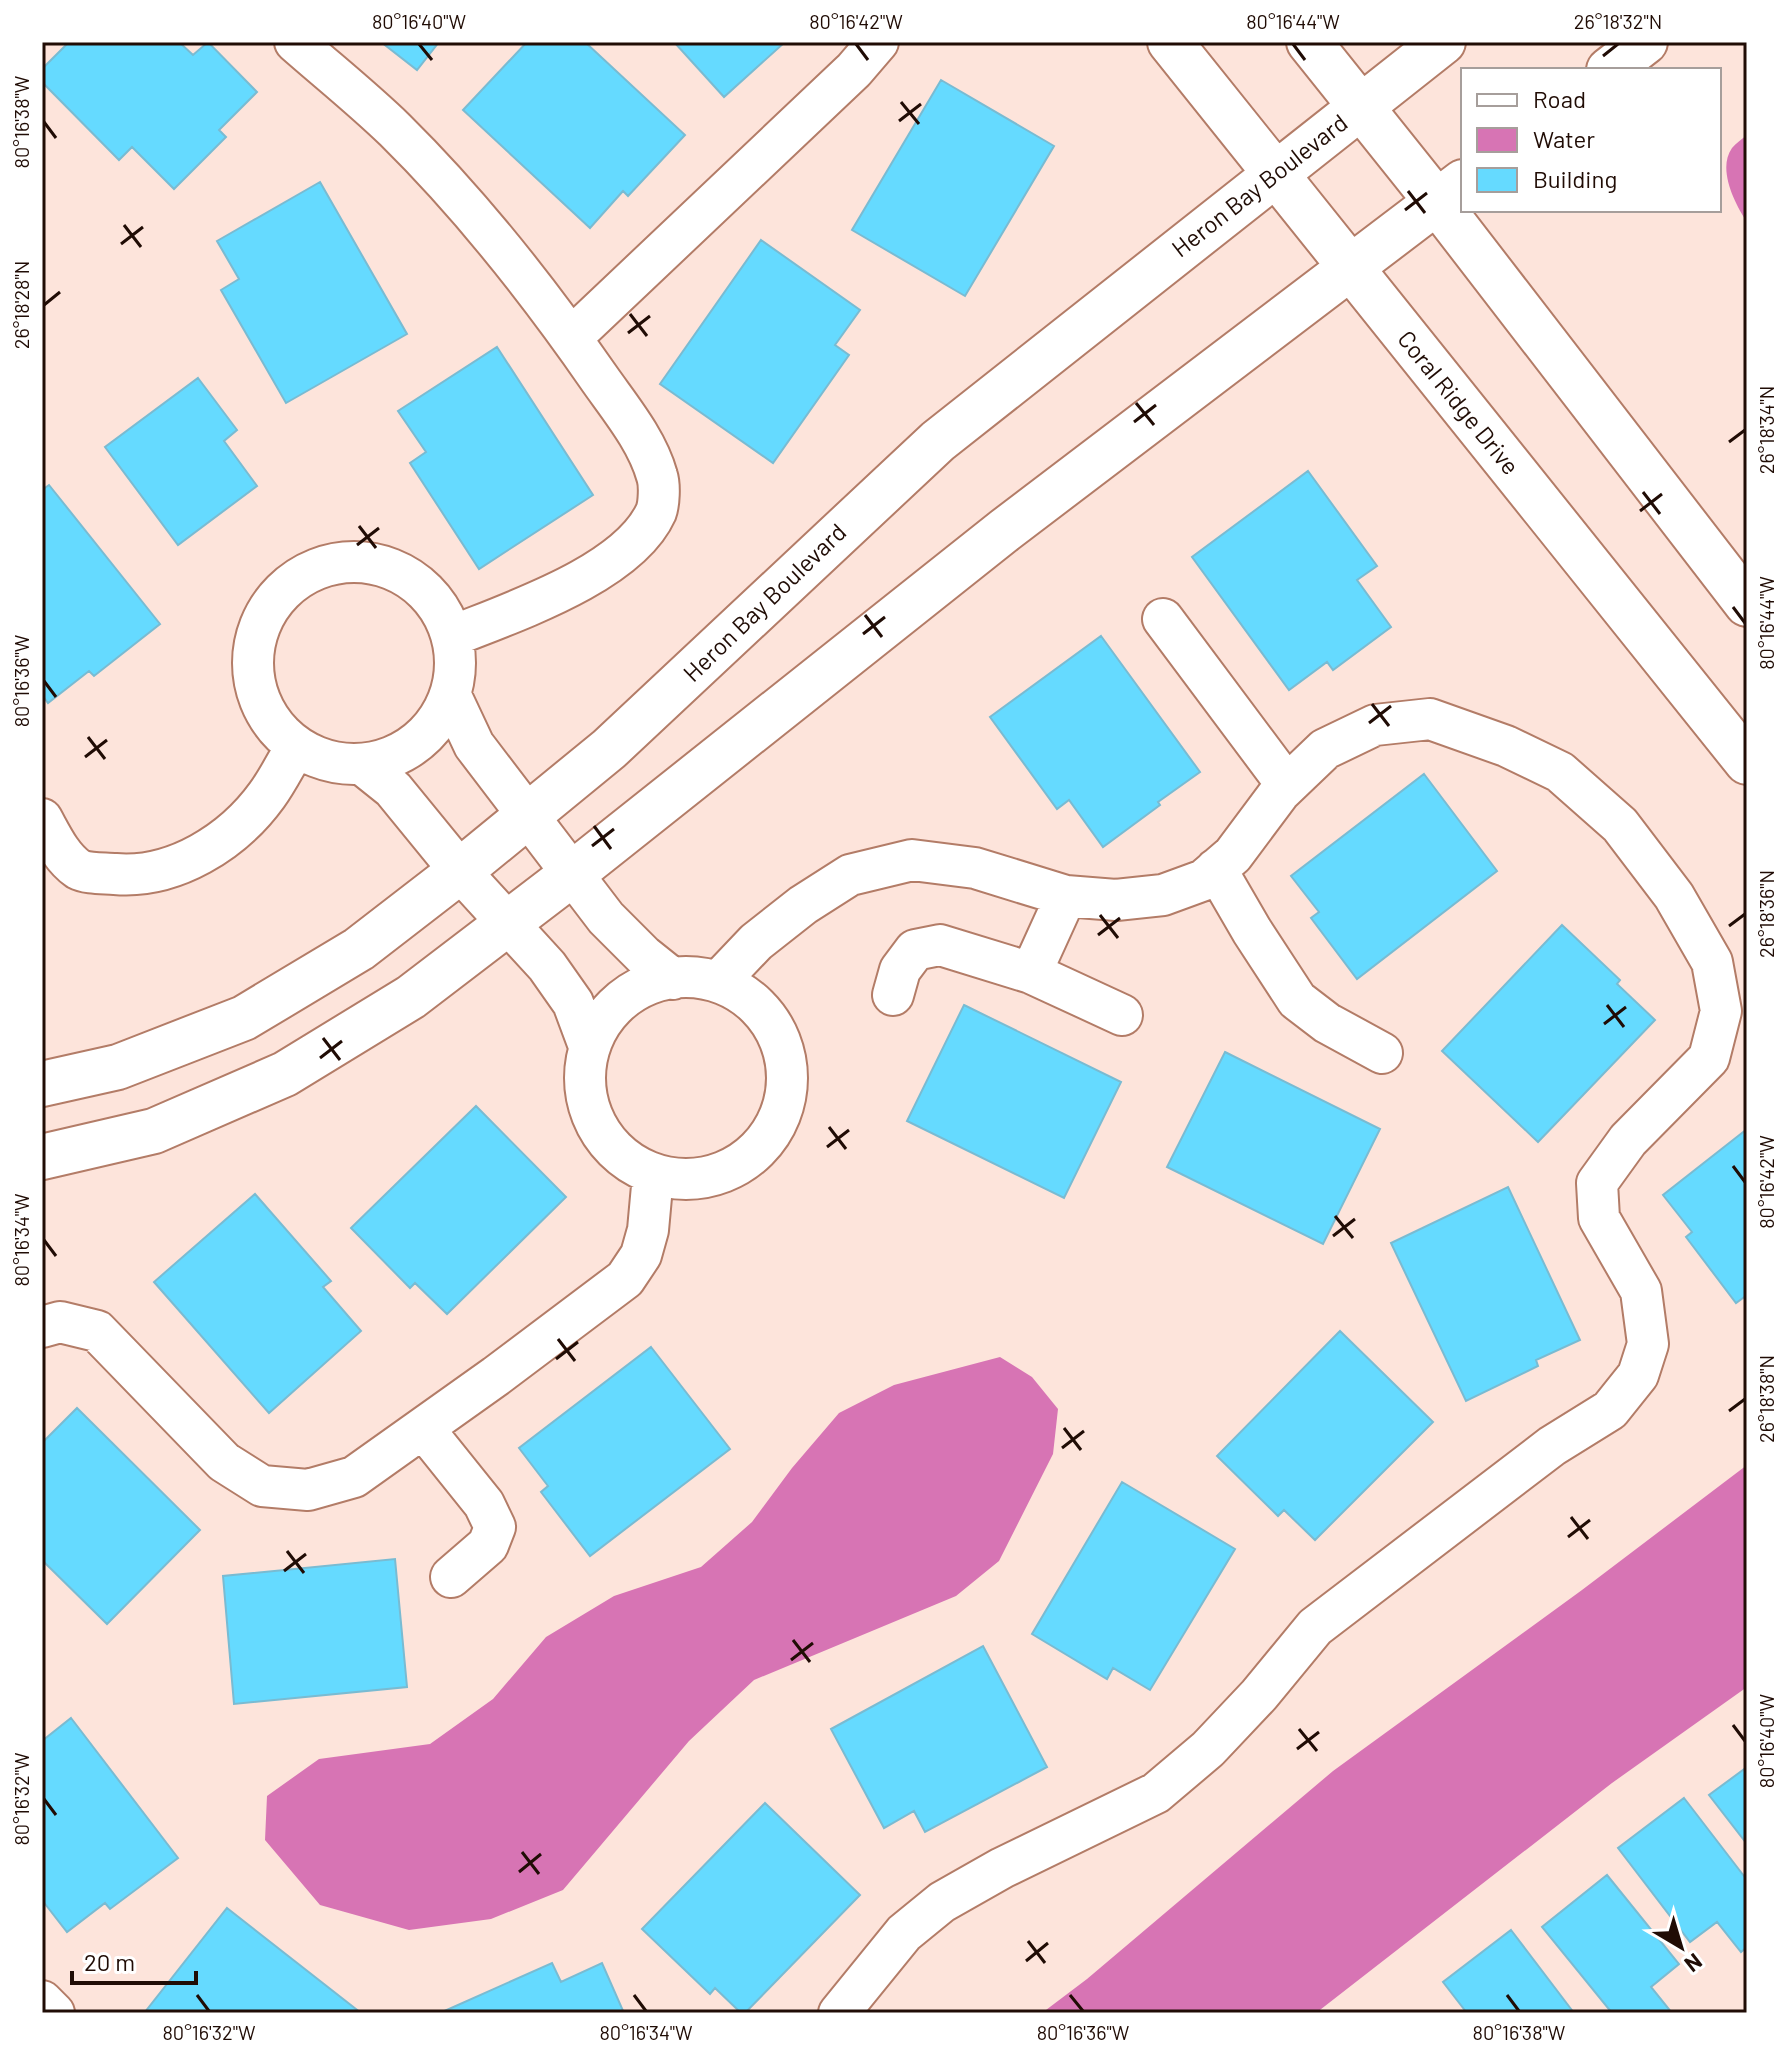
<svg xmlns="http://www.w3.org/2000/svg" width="1789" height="2055" viewBox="0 0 1789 2055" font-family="Barlow,sans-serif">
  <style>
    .water { fill: #d774b4 }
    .building { fill: #65daff; stroke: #79bbd2; stroke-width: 2 }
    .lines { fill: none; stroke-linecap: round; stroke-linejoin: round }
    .street-casing { stroke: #b37c67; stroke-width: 44 }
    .secondary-casing { stroke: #b37c67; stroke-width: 48 }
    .street { stroke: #fff; stroke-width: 40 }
    .secondary { stroke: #fff; stroke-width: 44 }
    .ticks { fill: none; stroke: #200c05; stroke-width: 3 }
    .labels { text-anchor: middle; stroke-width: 6; stroke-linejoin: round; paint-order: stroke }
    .street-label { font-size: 24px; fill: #200c05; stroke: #fff }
    .neatline { fill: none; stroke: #200c05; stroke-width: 3 }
    .ticks-label { font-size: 20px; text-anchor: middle; fill: #200c05 }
  </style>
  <rect width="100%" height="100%" fill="#fde4db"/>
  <path class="water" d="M 1747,135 L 1747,222 C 1735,204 1717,169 1732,148 C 1736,143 1742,139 1747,135 Z
    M 1000,1357 L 1032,1377 L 1058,1409 L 1053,1454 L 999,1561 L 956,1596 L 754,1680 L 689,1741 L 563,1890 L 491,1919 L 409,1930 L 320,1905 L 265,1840 L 267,1796 L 319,1759 L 430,1744 L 493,1699 L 546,1637 L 614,1596 L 701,1567 L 752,1522 L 792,1468 L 839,1413 L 894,1385 Z
    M 1747,1465 L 1747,1687 L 1612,1783 L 1316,2013 L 1042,2013 L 1087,1979 L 1333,1771 L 1582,1590 Z"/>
  <path class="building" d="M 69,42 L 179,42 L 193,55 L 208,42 L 257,92 L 219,130 L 226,137 L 174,189 L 132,147 L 119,160 L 42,82 L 42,69 Z
    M 381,42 L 439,42 L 417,70 Z
    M 527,42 L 585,42 L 685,135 L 628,196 L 623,191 L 590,228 L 463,110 Z
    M 674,42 L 785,42 L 724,97 Z
    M 941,80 L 1054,146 L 965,296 L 852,230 Z
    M 320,182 L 407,334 L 286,403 L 221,290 L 239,279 L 217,241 Z
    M 761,240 L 860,310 L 835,345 L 849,355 L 773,463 L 660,384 Z
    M 497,347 L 593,495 L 479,569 L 410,463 L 426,452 L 398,411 Z
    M 198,378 L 237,430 L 224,441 L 257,486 L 178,545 L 105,447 Z
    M 1308,471 L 1377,566 L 1357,580 L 1391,627 L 1333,670 L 1327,662 L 1289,690 L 1192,557 Z
    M 49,485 L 160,624 L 94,676 L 89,671 L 48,703 L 42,695 L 42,490 Z
    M 1101,636 L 1200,772 L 1158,802 L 1160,805 L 1103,847 L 1069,800 L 1057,809 L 990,717 Z
    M 1424,774 L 1497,871 L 1357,979 L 1311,918 L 1319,912 L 1291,876 Z
    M 1562,925 L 1620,980 L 1617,984 L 1655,1020 L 1538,1142 L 1442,1051 Z
    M 964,1005 L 1121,1082 L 1064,1198 L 907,1121 Z
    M 1225,1052 L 1380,1129 L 1323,1244 L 1167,1167 Z
    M 476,1106 L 566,1197 L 447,1314 L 415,1283 L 410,1288 L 351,1228 Z
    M 1747,1129 L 1747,1295 L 1736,1303 L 1686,1237 L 1692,1232 L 1663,1195 Z
    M 1508,1187 L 1580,1340 L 1536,1360 L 1538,1366 L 1466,1401 L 1391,1243 Z
    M 255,1194 L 331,1281 L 323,1287 L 361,1331 L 269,1413 L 154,1282 Z
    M 1340,1331 L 1433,1422 L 1315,1540 L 1284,1510 L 1278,1516 L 1217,1456 Z
    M 651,1347 L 730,1449 L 590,1556 L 541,1492 L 548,1486 L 519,1448 Z
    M 77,1408 L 200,1530 L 107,1624 L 42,1560 L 42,1443 Z
    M 1122,1482 L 1235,1549 L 1150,1690 L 1113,1668 L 1107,1679 L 1032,1634 Z
    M 395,1559 L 407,1687 L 234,1704 L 223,1576 Z
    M 983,1646 L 1047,1767 L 925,1832 L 914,1811 L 884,1828 L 831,1729 Z
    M 71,1718 L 178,1858 L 110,1909 L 105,1903 L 67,1932 L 42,1900 L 42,1741 Z
    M 1747,1767 L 1747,1844 L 1709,1795 Z
    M 1684,1798 L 1747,1880 L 1747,1947 L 1741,1952 L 1717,1922 L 1690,1942 L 1618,1848 Z
    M 765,1803 L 860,1895 L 745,2013 L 741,2013 L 715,1988 L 710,1994 L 642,1929 Z
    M 1607,1875 L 1679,1964 L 1651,1987 L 1672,2013 L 1612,2013 L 1542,1927 Z
    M 227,1908 L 361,2013 L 145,2012 Z
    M 1511,1930 L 1574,2013 L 1467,2013 L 1443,1982 Z
    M 552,1963 L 561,1982 L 602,1963 L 624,2013 L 440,2013 Z"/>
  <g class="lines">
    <defs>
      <path id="street" d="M 295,42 C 328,71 363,99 395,130 C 471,205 538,290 599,378 C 620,408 647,440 657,476 C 660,485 659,504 656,512 C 628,574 512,612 453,636
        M 571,338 L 854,70 L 878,42
        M253 663a101 101 0 1 1 202 0a101 101 0 1 1-202 0Z
        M 1163,619 L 1287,785
        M 451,696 L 474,745 L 606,918 L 643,955 L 673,979
        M 363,765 L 393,789 L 460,871 L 547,966 L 573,1003 L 589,1046
        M 42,819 C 52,837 61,857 78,869 C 87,874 104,873 115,874 C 174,879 233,842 267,795 C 278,780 286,763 296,747
        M 1216,869 L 1252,931 L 1297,1000 L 1327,1023 L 1382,1053
        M 1066,896 L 1031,973 L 1122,1015
        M585 1078a101 101 0 1 1 202 0a101 101 0 1 1-202 0Z
        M 718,982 L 756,942 L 803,905 L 850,875 L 912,860 L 975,868 L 1066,896 L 1116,900 L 1163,895 L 1204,880 L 1233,855 L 1280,792 L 1325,749 L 1375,725 L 1430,719 L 1506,746 L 1560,772 L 1620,825 L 1674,896 L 1712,962 L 1721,1011 L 1709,1058 L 1628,1140 L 1597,1183 L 1599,1218 L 1641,1291 L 1648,1344 L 1638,1375 L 1610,1410 L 1552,1446 L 1315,1627 L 1259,1695 L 1208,1749 L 1156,1793 L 1002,1868 L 942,1902 L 904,1933 L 839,2013
        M 893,995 L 900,970 L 915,950 L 940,945 L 1031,973
        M 42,1327 L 60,1322 L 97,1331 L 224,1462 L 262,1486 L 308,1490 L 354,1477 L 496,1376 L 625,1279 L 641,1255 L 648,1230 L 653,1175
        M 423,1428 L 484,1504 L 495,1527 L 488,1545 L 451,1577
        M 42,2001 L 54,2013"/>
      <path id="secondary" d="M 1170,42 L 1747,762
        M 1309,42 L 1437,202 L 1747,604
        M 1609,70 L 1645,42
        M 42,1084 L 118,1067 L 244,1018 L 359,949 L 460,871 L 609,749 L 938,441 L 1443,42
        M 42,1157 L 154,1131 L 285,1074 L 411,997 L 572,874 L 1005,530 L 1463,182"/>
    </defs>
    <use href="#street" class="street-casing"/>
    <use href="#secondary" class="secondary-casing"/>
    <use href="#street" class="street"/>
    <use href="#secondary" class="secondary"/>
  </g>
  <path class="ticks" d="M 419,44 L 432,60M 856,44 L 868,60M 1293,44 L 1305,60M 1603,56 L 1618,44M 901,102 L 919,124M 899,121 L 921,104M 44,122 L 56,138M 1408,191 L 1425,213M 1405,210 L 1427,193M 124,225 L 141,247M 121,244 L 143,227M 44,305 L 60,292M 630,314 L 647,336M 628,333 L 650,316M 1136,403 L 1154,425M 1134,422 L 1156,405M 1729,442 L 1745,430M 1643,492 L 1660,514M 1640,511 L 1662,494M 359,526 L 376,548M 357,545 L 379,528M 1733,607 L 1745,623M 865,615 L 882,637M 863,634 L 885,617M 44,681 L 56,697M 1372,704 L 1389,726M 1369,723 L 1391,706M 88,737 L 105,759M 85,757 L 107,740M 594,826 L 611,849M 592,846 L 614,829M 1100,915 L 1118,938M 1729,926 L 1745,914M 1098,935 L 1120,918M 1607,1005 L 1624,1027M 1604,1024 L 1626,1007M 323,1038 L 340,1060M 320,1058 L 342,1041M 829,1127 L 846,1149M 827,1147 L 849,1130M 1733,1166 L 1745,1182M 1335,1216 L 1353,1238M 1333,1236 L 1355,1219M 44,1240 L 56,1256M 558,1339 L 575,1361M 556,1359 L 578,1342M 1729,1411 L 1745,1399M 1064,1428 L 1081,1450M 1062,1448 L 1084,1431M 1571,1517 L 1588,1539M 1568,1537 L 1590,1520M 287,1551 L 304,1573M 284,1571 L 306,1554M 793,1640 L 810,1662M 791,1660 L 813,1643M 1733,1725 L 1745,1741M 1299,1729 L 1317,1751M 1297,1749 L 1319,1732M 44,1799 L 56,1815M 522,1852 L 539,1874M 519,1872 L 541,1854M 1028,1941 L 1045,1963M 1026,1961 L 1048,1943M 197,1995 L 209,2011M 634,1995 L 646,2011M 1070,1995 L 1083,2011M 1507,1995 L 1519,2011"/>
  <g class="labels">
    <g class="street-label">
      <text transform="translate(1260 186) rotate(-38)" y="8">Heron Bay Boulevard</text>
      <text transform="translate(1458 403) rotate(51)" y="8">Coral Ridge Drive</text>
      <text transform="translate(765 603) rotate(-44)" y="8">Heron Bay Boulevard</text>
    </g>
  </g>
  <rect width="1789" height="2055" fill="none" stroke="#ffffff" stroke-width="88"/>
  <rect x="1461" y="68" width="260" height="144" fill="#ffffff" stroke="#a69e9b" stroke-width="2"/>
  <rect x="1477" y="94" width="40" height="12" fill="#ffffff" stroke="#a69e9b" stroke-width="2"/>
  <text x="1533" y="108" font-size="24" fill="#200c05">Road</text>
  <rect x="1477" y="128" width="40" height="24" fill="#d774b4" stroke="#a69e9b" stroke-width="2"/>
  <text x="1533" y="148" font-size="24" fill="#200c05">Water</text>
  <rect x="1477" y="168" width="40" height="24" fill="#65daff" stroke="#a69e9b" stroke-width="2"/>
  <text x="1533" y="188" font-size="24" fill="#200c05">Building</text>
  <g transform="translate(1681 1947) rotate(142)" stroke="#ffffff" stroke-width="6" paint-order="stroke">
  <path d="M0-6L14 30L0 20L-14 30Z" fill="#200c05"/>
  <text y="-12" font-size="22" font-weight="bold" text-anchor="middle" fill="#200c05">N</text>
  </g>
  <path d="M72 1971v12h124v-12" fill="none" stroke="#200c05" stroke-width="4"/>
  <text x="84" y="1971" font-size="24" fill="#200c05" stroke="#ffffff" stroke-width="6" paint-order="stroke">20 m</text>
  <rect x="44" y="44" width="1701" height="1967" class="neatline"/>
  <g class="ticks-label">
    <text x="419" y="29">80°16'40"W</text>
    <text x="856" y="29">80°16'42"W</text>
    <text x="1293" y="29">80°16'44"W</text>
    <text x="1618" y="29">26°18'32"N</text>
    <text transform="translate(22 122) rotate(-90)" y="7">80°16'38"W</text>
    <text transform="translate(22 305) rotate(-90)" y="7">26°18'28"N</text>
    <text transform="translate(1767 430) rotate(-90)" y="7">26°18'34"N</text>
    <text transform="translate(1767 623) rotate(-90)" y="7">80°16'44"W</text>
    <text transform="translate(22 681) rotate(-90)" y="7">80°16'36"W</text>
    <text transform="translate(1767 914) rotate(-90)" y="7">26°18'36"N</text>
    <text transform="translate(1767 1182) rotate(-90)" y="7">80°16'42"W</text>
    <text transform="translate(22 1240) rotate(-90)" y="7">80°16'34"W</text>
    <text transform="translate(1767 1399) rotate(-90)" y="7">26°18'38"N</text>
    <text transform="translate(1767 1741) rotate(-90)" y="7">80°16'40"W</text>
    <text transform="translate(22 1799) rotate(-90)" y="7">80°16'32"W</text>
    <text x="209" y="2040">80°16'32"W</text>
    <text x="646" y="2040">80°16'34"W</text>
    <text x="1083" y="2040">80°16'36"W</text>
    <text x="1519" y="2040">80°16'38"W</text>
  </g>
</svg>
